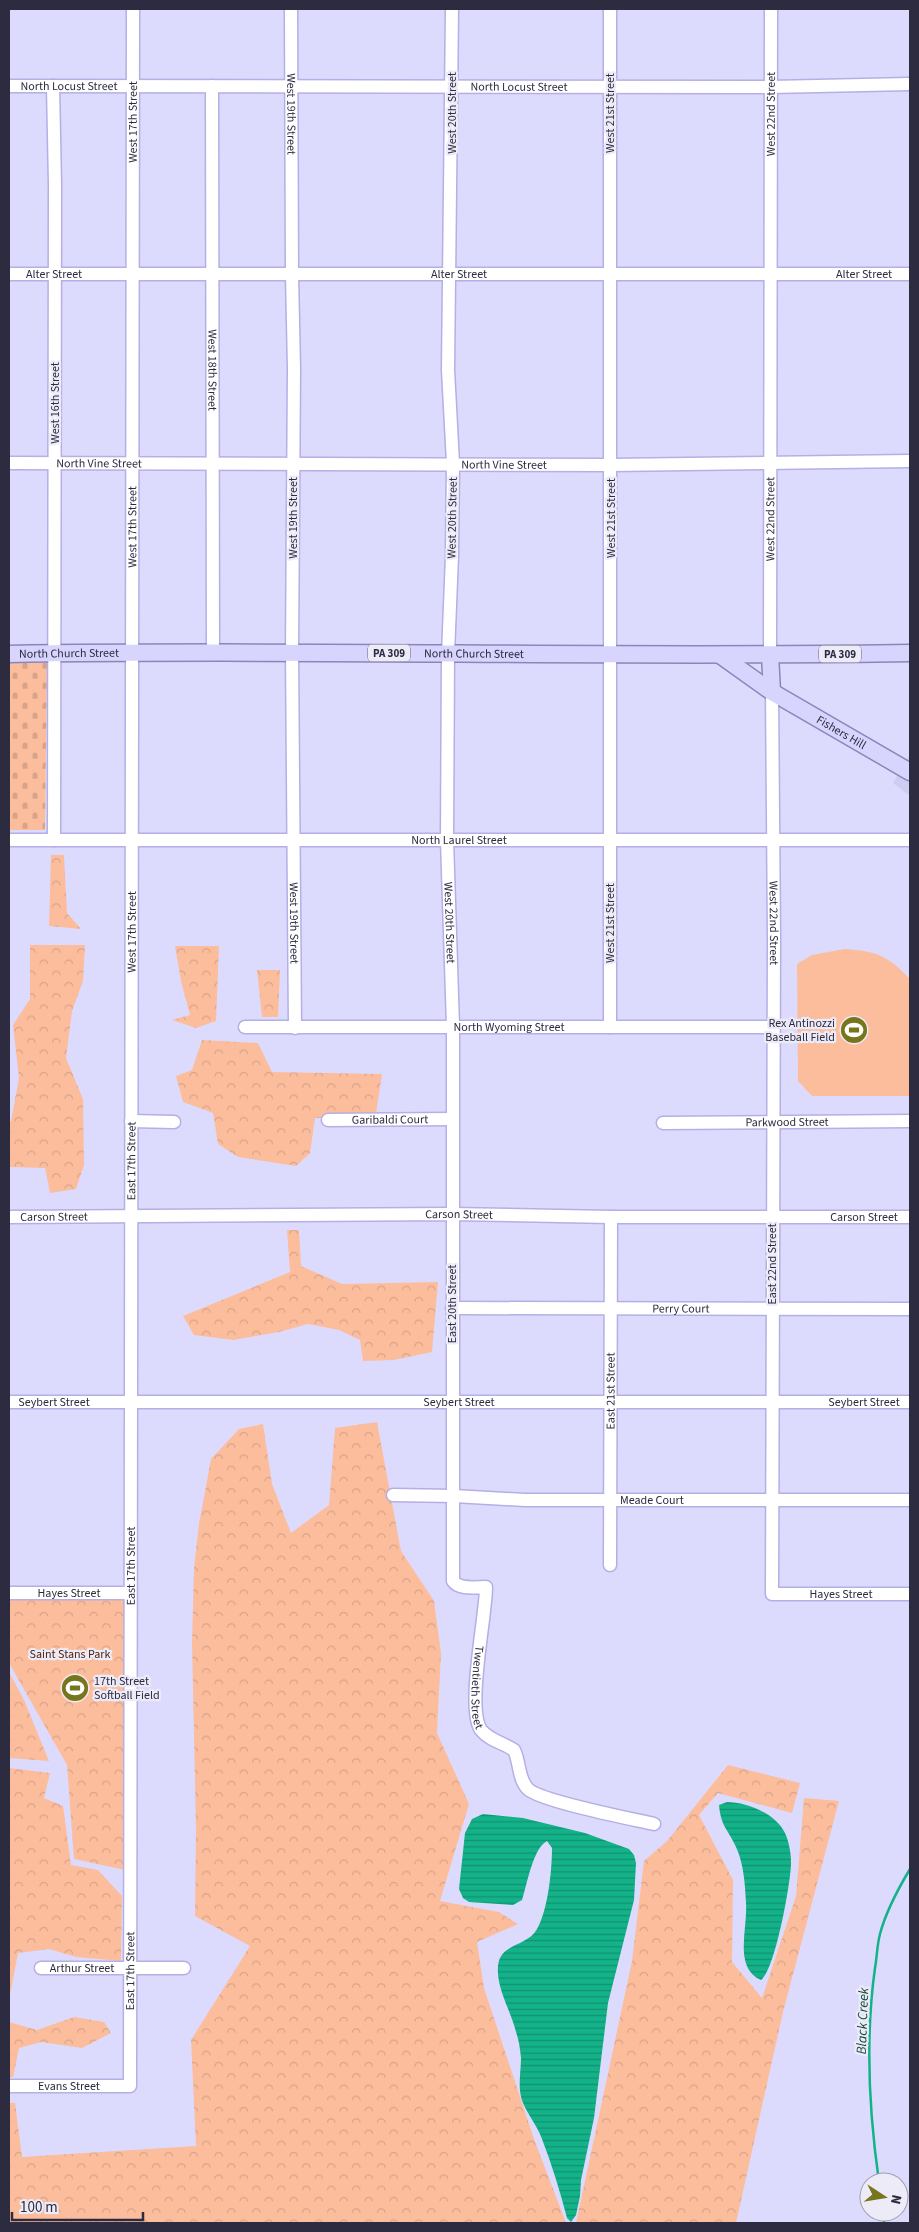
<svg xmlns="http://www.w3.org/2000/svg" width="919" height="2232" viewBox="0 0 919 2232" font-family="'Source Sans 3',sans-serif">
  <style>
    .built { fill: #cfccf2 }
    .grass { fill: #fcbd9d }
    .forest { fill: url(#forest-crowns) }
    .cemetery { fill: url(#cemetery-stones) }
    .water { fill: url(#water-rules) }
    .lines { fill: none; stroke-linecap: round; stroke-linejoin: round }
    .stream { stroke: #13b288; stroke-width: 2.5 }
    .minor-casing { stroke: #b4afe5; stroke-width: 15 }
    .major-casing { stroke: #8b86ba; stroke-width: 19 }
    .minor { stroke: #fff; stroke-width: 12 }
    .major { stroke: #d7d4fd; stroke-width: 16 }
    .labels { text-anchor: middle; stroke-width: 4.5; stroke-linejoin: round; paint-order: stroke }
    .shield { fill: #ecebf7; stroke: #666577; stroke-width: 1 }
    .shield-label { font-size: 11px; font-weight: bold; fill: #2d2b40 }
    .street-label { font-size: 12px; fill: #2d2b40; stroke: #ecebf7 }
    .poi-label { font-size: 12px; fill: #2d2b40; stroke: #ecebf7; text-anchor: end }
    .park-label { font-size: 12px; fill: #4b2510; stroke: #ecebf7 }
    .water-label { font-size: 14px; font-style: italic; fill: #114a39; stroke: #ecebf7 }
  </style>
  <defs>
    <pattern id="forest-crowns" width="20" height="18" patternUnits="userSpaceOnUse" patternTransform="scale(1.25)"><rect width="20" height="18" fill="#fcbd9d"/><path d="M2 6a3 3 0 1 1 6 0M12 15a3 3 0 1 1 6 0" fill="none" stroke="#d8a388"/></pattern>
    <pattern id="cemetery-stones" width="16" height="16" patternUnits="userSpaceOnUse" patternTransform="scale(1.25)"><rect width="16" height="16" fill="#fcbd9d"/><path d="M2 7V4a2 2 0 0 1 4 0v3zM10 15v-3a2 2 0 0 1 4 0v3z" fill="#d8a388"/></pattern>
    <pattern id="water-rules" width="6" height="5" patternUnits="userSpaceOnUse" patternTransform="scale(1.25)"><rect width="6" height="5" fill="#13b288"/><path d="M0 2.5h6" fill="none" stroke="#129171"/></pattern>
  </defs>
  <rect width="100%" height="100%" fill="#dddbfd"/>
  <path class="built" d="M 910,754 L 910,796 L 893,783 Z"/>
  <path class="grass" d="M 845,949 C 877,951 888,956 910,979 L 910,1096 L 812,1096 L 798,1081 L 797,964 L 812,955 Z"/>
  <path class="forest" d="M 51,855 L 64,855 L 67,913 L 81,929 L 49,926 Z
    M 30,945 L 85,945 L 83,981 L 72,1011 L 66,1058 L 83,1099 L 84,1165 L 76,1189 L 50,1193 L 45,1168 L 9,1167 L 9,1123 L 11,1121 L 19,1078 L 13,1025 L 30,999 Z
    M 175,946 L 219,946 L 216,1021 L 196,1028 L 172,1020 L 190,1015 L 181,981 Z
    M 257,970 L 280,970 L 278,1017 L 262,1017 Z
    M 202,1040 L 258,1043 L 272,1072 L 382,1074 L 376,1114 L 315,1118 L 310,1153 L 296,1166 L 238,1157 L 218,1144 L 213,1113 L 183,1102 L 176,1076 L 192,1070 Z
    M 287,1230 L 299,1230 L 301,1266 L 342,1284 L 438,1282 L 432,1352 L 394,1360 L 363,1361 L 360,1340 L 339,1330 L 308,1324 L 279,1332 L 233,1340 L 194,1335 L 183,1316 L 290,1272 Z
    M 377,1422 L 401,1551 L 434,1601 L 441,1653 L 437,1733 L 469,1804 L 440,1901 L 499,1912 L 518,1924 L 477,1942 L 484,1988 L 534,2139 L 566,2223 L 9,2223 L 9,2103 L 15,2103 L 22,2157 L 196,2146 L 191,2040 L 250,1946 L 195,1916 L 196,1829 L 192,1643 L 194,1568 L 199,1524 L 211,1459 L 239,1429 L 263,1424 L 272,1484 L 291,1533 L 329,1505 L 335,1428 Z
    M 9,1597 L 126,1598 L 125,1870 L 74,1859 L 67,1765 L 9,1663 Z
    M 9,1672 L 24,1700 L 49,1761 L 9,1758 Z
    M 728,1765 L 800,1783 L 792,1813 L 718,1793 L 699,1815 L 733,1880 L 732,1962 L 762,1998 L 796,1896 L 804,1798 L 839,1801 L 783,2012 L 736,2223 L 576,2223 L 632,1961 L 644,1861 L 667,1841 Z
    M 9,1768 L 50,1773 L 44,1798 L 63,1806 L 71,1865 L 98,1870 L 122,1896 L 121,1961 L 76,1957 L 49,1949 L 18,1953 L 9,2000 Z
    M 74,2017 L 104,2022 L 111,2033 L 82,2048 L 41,2042 L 19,2048 L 13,2077 L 9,2077 L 9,2022 L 37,2030 Z"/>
  <path class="cemetery" d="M 9,663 L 47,663 L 45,830 L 9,830 Z"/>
  <path class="water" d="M 727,1802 C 747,1802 776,1814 785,1833 C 789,1842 791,1853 791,1863 C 791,1882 775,1971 761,1980 C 733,1967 748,1929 746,1903 C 745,1885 744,1864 736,1847 C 728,1829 721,1827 719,1805 Z
    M 483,1814 L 523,1818 L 585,1833 L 629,1849 L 634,1855 L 636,1863 L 634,1900 L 608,2003 L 594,2118 L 581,2180 L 580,2196 L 576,2215 L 571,2222 L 567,2218 C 560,2191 552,2165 542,2139 C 538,2127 528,2115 523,2103 C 517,2088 521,2073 521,2058 C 520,2049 519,2040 516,2032 C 511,2011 496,1988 498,1966 C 500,1943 527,1947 537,1929 C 548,1910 552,1870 552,1848 L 547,1841 C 533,1848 527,1885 522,1900 L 513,1905 L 469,1902 L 463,1898 L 459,1889 L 465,1833 L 472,1819 Z"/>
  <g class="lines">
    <path class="stream" d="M 879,2182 C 869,2112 865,2039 875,1968 C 877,1957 877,1945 880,1934 C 886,1911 898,1889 910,1869
      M 883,2212 L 884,2223"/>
    <defs>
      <g id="minor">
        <path id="s1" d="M 291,9 L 292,275 L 294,369 L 292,651 L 295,1028"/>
        <path id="s2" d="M 452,9 L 448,370 L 453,463 L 452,556 L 448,654 L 447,840 L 453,1026 L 453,1581 C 459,1590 476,1587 486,1587 C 486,1616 466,1708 481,1730 C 489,1740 503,1743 514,1750 C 520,1762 518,1779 528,1789 C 540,1801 632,1819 654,1824"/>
        <path id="s3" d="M 9,86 L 771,87 L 910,84"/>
        <path d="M 53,86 L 55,185 L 54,840"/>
        <path id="s4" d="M 212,86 L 213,654"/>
        <path id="s5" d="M 9,274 L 910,274"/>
        <path id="s6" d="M 9,463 L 611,465 L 910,461"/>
        <path id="s7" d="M 770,655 L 771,9"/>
        <path id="s8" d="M 772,692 L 774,937 L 772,1594 L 910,1594"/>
        <path id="s9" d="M 9,840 L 910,840"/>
        <path id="s10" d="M 245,1027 L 773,1027"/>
        <path d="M 610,1027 L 610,9"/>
        <path id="s11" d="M 328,1120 L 452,1119"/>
        <path d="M 131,1121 L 174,1122"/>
        <path id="s12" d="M 663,1123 L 910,1121"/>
        <path id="s13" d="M 9,1217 L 452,1214 L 611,1217 L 910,1217"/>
        <path id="s14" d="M 452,1308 L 910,1309"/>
        <path id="s15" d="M 9,1402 L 910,1402"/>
        <path id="s16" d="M 393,1495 L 454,1496 L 525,1500 L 910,1500"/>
        <path id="s17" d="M 610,1565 L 611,1217"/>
        <path id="s18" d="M 9,1593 L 130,1593"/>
        <path id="s19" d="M 41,1968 L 184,1968"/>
        <path id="s20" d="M 9,2086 L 130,2086 L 133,9"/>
      </g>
      <g id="major">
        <path id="s21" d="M 9,654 C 309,649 610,658 910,653"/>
        <path id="s22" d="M 720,655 L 772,692 L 910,772"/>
        <path d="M 770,655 L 772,692"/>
      </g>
    </defs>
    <use href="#minor" class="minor-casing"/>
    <use href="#major" class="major-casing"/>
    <use href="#minor" class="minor"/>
    <use href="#major" class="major"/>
  </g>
  <defs>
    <symbol id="stadium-disc" viewBox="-11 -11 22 22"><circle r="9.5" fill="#78761c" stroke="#ecebf7"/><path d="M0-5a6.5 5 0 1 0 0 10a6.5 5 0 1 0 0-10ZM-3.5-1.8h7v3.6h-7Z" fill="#fff"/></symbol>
  </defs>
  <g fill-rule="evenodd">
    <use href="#stadium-disc" x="838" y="1014" width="32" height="32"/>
    <use href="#stadium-disc" x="59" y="1672" width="32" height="32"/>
  </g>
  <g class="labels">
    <g class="shield">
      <rect x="368" y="644.5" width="42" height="17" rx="4"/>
      <rect x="819" y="645.5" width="42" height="17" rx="4"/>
    </g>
    <g class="shield-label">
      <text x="389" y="657">PA 309</text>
      <text x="840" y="658">PA 309</text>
    </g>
    <g class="street-label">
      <text dy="4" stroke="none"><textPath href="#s3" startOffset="60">North Locust Street</textPath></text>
      <text dy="4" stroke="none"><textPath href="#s3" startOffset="510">North Locust Street</textPath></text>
      <text dy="4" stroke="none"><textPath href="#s1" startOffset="105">West 19th Street</textPath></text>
      <text transform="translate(452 113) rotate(-90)" y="4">West 20th Street</text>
      <text transform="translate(610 113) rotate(-90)" y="4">West 21st Street</text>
      <text dy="4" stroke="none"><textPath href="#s7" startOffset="541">West 22nd Street</textPath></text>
      <text dy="4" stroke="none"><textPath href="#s20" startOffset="2085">West 17th Street</textPath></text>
      <text dy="4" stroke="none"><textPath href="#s5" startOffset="45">Alter Street</textPath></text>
      <text dy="4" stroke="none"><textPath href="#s5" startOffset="450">Alter Street</textPath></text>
      <text dy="4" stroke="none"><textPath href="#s5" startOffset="855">Alter Street</textPath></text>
      <text dy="4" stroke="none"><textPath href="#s4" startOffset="284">West 18th Street</textPath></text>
      <text transform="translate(55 403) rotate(-90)" y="4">West 16th Street</text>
      <text dy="4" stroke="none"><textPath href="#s6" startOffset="495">North Vine Street</textPath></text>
      <text dy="4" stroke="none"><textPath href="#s6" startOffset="90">North Vine Street</textPath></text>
      <text transform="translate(293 518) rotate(-90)" y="4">West 19th Street</text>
      <text transform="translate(452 518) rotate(-89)" y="4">West 20th Street</text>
      <text transform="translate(611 518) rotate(-90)" y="4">West 21st Street</text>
      <text dy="4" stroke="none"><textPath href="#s7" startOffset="136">West 22nd Street</textPath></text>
      <text dy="4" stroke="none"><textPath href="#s20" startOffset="1680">West 17th Street</textPath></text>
      <text dy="4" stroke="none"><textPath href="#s21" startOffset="60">North Church Street</textPath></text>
      <text dy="4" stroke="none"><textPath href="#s21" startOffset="465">North Church Street</textPath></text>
      <text dy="4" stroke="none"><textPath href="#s22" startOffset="144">Fishers Hill</textPath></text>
      <text dy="4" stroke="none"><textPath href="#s9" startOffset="450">North Laurel Street</textPath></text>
      <text dy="4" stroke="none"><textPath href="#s2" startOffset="914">West 20th Street</textPath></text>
      <text dy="4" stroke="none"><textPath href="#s1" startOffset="914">West 19th Street</textPath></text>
      <text transform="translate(610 923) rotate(-90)" y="4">West 21st Street</text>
      <text dy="4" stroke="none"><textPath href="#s8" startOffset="231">West 22nd Street</textPath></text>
      <text dy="4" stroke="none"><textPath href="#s20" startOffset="1275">West 17th Street</textPath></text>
      <text dy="4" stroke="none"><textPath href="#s10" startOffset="264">North Wyoming Street</textPath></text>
      <text dy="4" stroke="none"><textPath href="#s11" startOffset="62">Garibaldi Court</textPath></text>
      <text dy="4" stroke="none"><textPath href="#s12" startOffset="124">Parkwood Street</textPath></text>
      <text dy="4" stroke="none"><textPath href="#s20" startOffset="1046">East 17th Street</textPath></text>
      <text dy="4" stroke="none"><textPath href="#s13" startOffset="450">Carson Street</textPath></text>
      <text dy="4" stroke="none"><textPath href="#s13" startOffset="45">Carson Street</textPath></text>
      <text dy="4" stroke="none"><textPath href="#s13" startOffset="855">Carson Street</textPath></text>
      <text transform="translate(772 1264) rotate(-90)" y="4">East 22nd Street</text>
      <text transform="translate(452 1304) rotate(-90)" y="4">East 20th Street</text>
      <text dy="4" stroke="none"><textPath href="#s14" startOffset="229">Perry Court</textPath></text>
      <text dy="4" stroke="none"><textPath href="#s17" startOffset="174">East 21st Street</textPath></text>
      <text dy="4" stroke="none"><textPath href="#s15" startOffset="450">Seybert Street</textPath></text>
      <text dy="4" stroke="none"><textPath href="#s15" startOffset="45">Seybert Street</textPath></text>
      <text dy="4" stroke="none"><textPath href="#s15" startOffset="855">Seybert Street</textPath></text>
      <text dy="4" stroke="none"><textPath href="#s16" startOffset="259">Meade Court</textPath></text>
      <text dy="4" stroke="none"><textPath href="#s20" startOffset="641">East 17th Street</textPath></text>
      <text dy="4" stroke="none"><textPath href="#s18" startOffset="60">Hayes Street</textPath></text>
      <text dy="4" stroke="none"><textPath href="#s8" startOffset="971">Hayes Street</textPath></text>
      <text dy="4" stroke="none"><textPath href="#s2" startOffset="1708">Twentieth Street</textPath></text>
      <text dy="4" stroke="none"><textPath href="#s19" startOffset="41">Arthur Street</textPath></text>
      <text dy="4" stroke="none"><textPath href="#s20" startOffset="236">East 17th Street</textPath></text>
      <text dy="4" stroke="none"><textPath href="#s20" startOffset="60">Evans Street</textPath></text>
    </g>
    <g class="poi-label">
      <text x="835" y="1027">Rex Antinozzi<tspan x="835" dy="14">Baseball Field</tspan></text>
      <text x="94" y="1685" text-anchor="start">17th Street<tspan x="94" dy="14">Softball Field</tspan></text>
    </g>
    <g class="park-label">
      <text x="70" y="1658">Saint Stans Park</text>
    </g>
    <g class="water-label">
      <text transform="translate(862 2021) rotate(-88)" y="5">Black Creek</text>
    </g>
  </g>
  <rect width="919" height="2232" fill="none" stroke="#2d2b40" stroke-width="20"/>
  <g transform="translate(884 2197) rotate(102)"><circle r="24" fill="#ecebf7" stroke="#a09eae"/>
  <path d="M0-4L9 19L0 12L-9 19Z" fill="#78761c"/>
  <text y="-8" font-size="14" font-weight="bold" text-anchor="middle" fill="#2d2b40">N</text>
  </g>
  <path d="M12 2212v8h131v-8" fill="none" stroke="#2d2b40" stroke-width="2.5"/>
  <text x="20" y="2212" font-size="15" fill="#2d2b40" stroke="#ecebf7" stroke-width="4" paint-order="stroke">100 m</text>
</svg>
